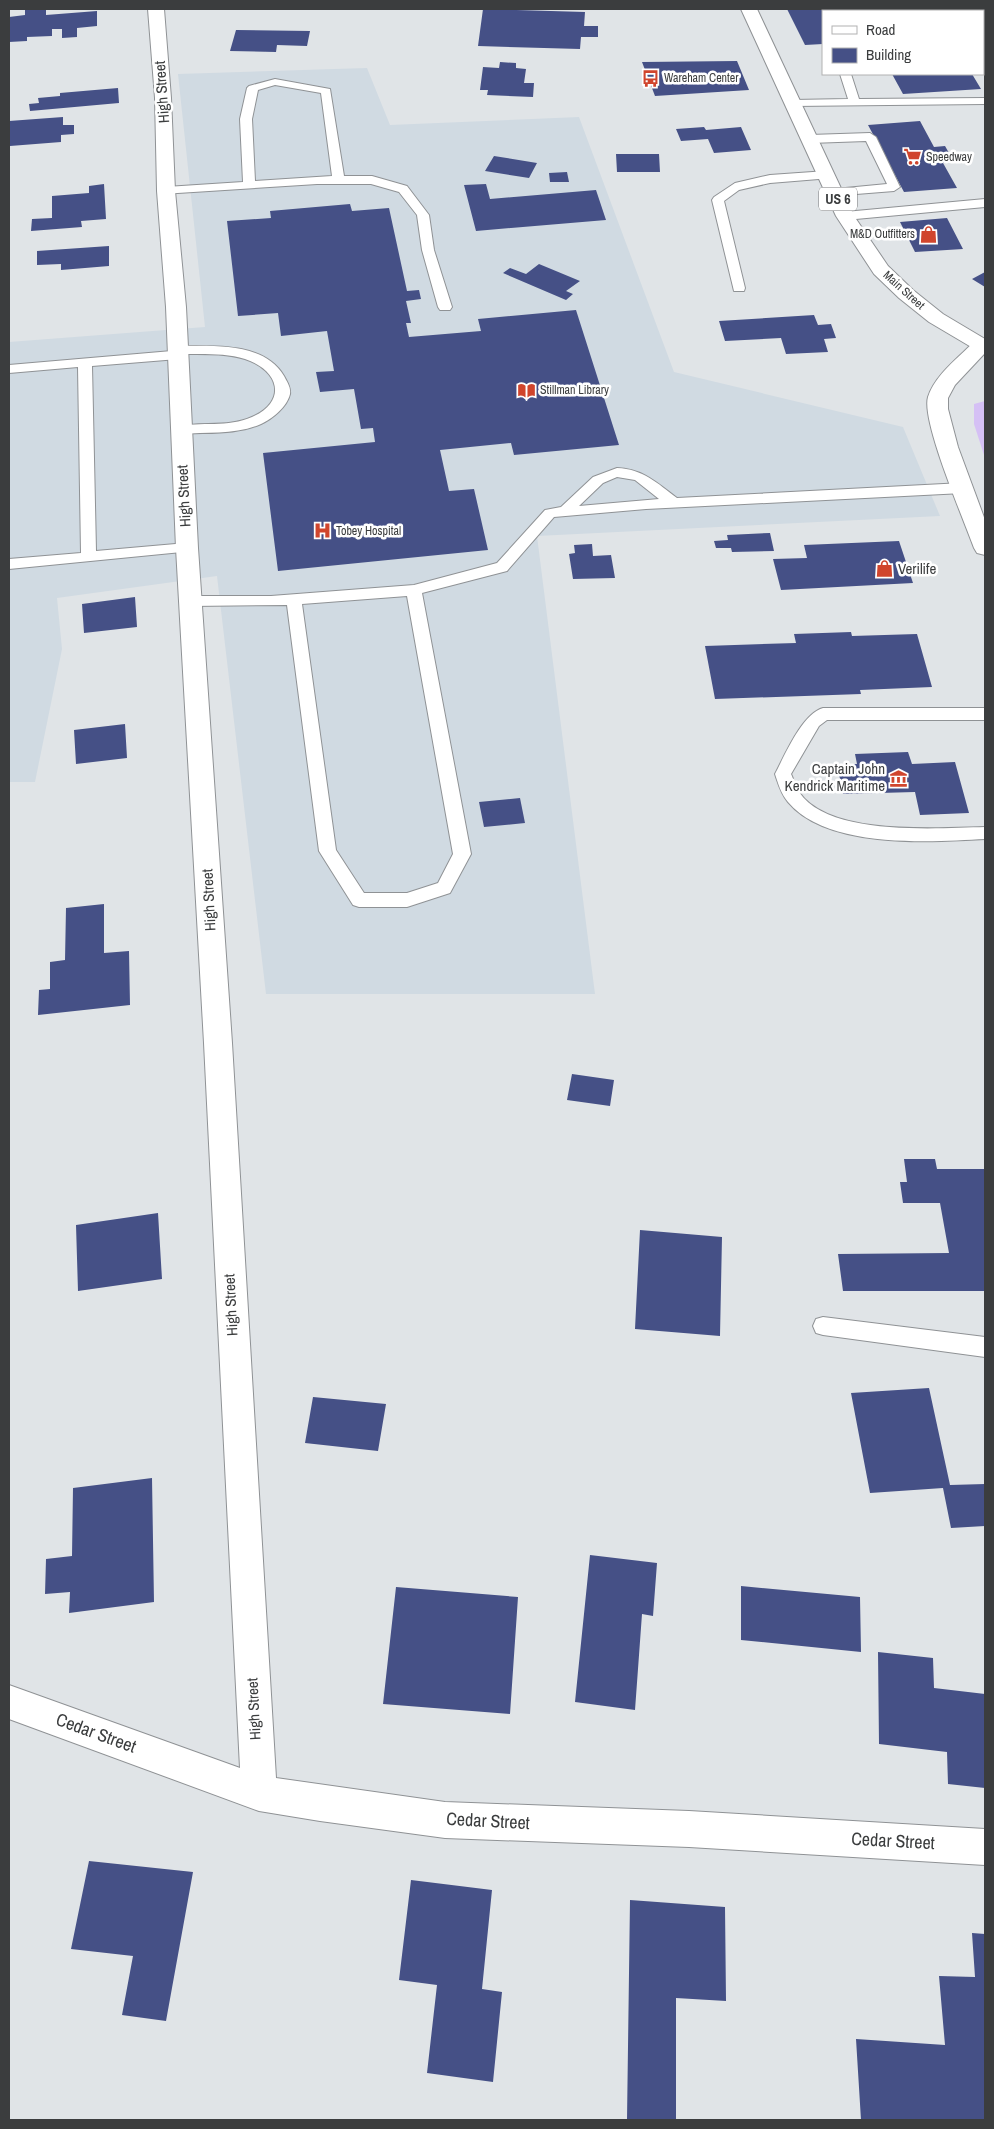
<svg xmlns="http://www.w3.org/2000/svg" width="994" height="2129" viewBox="0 0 994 2129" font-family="'Archivo Narrow',sans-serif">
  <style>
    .built { fill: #d0dae2 }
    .green { fill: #d5c0f5 }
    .building { fill: #455086 }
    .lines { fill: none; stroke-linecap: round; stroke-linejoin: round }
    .service-casing { stroke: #8f9295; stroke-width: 2 }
    .minor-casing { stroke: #8f9295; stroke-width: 2 }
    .tertiary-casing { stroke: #8f9295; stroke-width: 2 }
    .primary-casing { stroke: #8f9295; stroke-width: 2 }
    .service { fill: #fff; fill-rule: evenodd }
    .minor { fill: #fff; fill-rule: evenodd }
    .tertiary { fill: #fff; fill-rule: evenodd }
    .primary { fill: #fff; fill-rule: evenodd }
    .labels { text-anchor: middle; stroke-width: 5; stroke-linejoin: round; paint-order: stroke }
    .far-poi-label { font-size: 12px; fill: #3b3d3e; stroke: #fff; text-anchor: start }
    .far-street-label { font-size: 12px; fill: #3b3d3e; stroke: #fff }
    .shield { fill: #fff; stroke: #767778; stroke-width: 1 }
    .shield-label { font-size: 14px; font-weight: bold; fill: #3b3d3e }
    .street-label { font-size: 15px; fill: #3b3d3e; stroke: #fff }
    .poi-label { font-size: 15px; fill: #3b3d3e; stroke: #fff; text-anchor: start }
    .near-street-label { font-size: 18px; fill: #3b3d3e; stroke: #fff }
  </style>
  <rect width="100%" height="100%" fill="#e0e4e7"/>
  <path class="built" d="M 367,68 L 390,125 L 579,117 L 674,372 L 903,427 L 940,516 L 537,536 L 595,994 L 266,994 L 217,576 L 57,598 L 62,649 L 35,782 L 9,782 L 9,342 L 205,327 L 178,74 Z"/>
  <path class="green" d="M 985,401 L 985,458 L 974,424 L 974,404 Z"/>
  <path class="building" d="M 25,9 L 46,9 L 46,15 L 97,11 L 97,26 L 77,28 L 77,37 L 62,38 L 62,29 L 52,29 L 52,36 L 27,37 L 27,41 L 9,42 L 9,17 L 25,15 Z
    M 483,9 L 585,12 L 584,26 L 598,26 L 598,37 L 581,37 L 580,49 L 478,46 Z
    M 787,9 L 866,9 L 868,11 L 823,11 L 823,44 L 805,45 Z
    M 236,30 L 310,31 L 307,46 L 277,45 L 276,52 L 230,51 Z
    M 737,61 L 749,90 L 655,96 L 642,62 Z
    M 500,62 L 516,63 L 516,68 L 526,69 L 524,83 L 534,83 L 533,97 L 487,95 L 488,90 L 480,90 L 483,67 L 499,68 Z
    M 892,74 L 972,74 L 981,89 L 903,94 Z
    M 118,88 L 119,103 L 30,111 L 29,104 L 39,103 L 38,98 L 60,96 L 60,93 Z
    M 63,117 L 63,125 L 74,125 L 74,134 L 61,135 L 61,142 L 10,146 L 9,121 Z
    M 920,121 L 934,147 L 945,146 L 949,153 L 940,153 L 946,162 L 943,163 L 957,188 L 904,192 L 868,125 Z
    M 704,127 L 706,130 L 741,127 L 751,150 L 714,153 L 708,139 L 681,141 L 676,129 Z
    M 616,154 L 659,154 L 660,172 L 617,172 Z
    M 494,156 L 537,163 L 529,178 L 485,171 Z
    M 567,172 L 569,182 L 550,182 L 549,173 Z
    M 104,184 L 106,219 L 81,221 L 82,227 L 31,231 L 32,219 L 52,218 L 52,196 L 89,193 L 89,186 Z
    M 486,184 L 490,199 L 596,190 L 606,220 L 476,231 L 464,185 Z
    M 350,204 L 352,211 L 389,208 L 407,291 L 419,290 L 421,299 L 406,301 L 411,323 L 406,323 L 409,337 L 481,331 L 478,319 L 576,310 L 619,445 L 514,455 L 511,443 L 440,450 L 449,491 L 474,489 L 488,550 L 278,571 L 263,453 L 375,442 L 373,428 L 361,429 L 354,389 L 320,392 L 316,372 L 334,371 L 327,331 L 281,336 L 278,313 L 238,316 L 227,221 L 271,218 L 270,211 Z
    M 947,218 L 963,249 L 915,252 L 900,222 Z
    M 109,246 L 109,266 L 61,270 L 61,264 L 37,265 L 37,251 Z
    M 539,264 L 580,281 L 566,291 L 573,294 L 566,300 L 503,273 L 510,268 L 526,274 Z
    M 985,272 L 985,287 L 972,279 Z
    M 814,315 L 818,325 L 831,324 L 836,338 L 824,339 L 828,352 L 786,354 L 781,338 L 725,341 L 719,321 Z
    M 770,533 L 774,551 L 732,552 L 731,548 L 716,548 L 714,541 L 728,540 L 727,535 Z
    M 899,541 L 913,583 L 781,590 L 773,559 L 807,558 L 804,545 Z
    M 592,544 L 593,556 L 611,555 L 615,578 L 573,579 L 569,554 L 575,553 L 574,545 Z
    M 135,597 L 137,627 L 84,633 L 82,604 Z
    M 851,632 L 852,636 L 917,634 L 932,687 L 860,690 L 861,694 L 715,699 L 705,646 L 796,643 L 794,634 Z
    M 125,724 L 127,758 L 76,764 L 74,730 Z
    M 908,752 L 912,764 L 955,762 L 969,813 L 920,815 L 915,792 L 843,794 L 837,764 L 857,764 L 855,754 Z
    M 520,798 L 525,823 L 484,827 L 479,802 Z
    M 104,904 L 104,953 L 129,951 L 130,1005 L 38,1015 L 39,990 L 50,989 L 50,962 L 65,960 L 66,908 Z
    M 572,1074 L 614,1080 L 610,1106 L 567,1100 Z
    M 904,1159 L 935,1159 L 937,1169 L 985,1169 L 985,1291 L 843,1291 L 838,1254 L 949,1253 L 940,1203 L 903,1203 L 900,1182 L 907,1182 Z
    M 158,1213 L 162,1279 L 78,1291 L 76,1225 Z
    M 640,1230 L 722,1237 L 720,1336 L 635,1329 Z
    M 929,1388 L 950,1485 L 985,1484 L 985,1526 L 951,1528 L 943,1488 L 870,1493 L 851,1393 Z
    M 313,1397 L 386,1404 L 378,1451 L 305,1443 Z
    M 152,1478 L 154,1602 L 69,1613 L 70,1592 L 45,1594 L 46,1559 L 72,1556 L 73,1488 Z
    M 590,1555 L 657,1563 L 653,1616 L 642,1614 L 635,1710 L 575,1702 Z
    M 741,1586 L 860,1597 L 861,1652 L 741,1640 Z
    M 396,1587 L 518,1597 L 510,1714 L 383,1704 Z
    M 878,1652 L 933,1658 L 934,1688 L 985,1694 L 985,1788 L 948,1784 L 947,1752 L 879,1744 Z
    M 89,1861 L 193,1872 L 166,2021 L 122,2015 L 133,1956 L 71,1949 Z
    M 411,1880 L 492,1890 L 482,1989 L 502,1992 L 493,2082 L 427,2073 L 437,1985 L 399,1980 Z
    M 630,1900 L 725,1907 L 726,2001 L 676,1998 L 676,2120 L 627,2120 Z
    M 972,1933 L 985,1934 L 985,2120 L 861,2120 L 856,2039 L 945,2045 L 939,1976 L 975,1977 Z"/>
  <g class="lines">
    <defs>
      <path id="service" d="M 840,74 L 851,74 L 859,99 L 985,98 L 985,104 L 793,106 L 787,103 L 793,100 L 848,99 Z
        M 275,79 L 330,89 L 344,176 L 372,176 L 407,186 L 429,215 L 434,250 L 452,307 L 450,310 L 440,310 L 438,307 L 422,250 L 417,215 L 399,192 L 371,184 L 317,184 L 162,194 L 160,191 L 162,188 L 166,187 L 243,182 L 240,119 L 247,88 L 249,86 ZM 275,85 L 321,93 L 332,176 L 255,181 L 252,119 L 258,90 Z
        M 870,133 L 876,137 L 900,187 L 894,191 L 831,196 L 829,193 L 835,189 L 887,184 L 866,141 L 810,143 L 804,139 L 810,135 Z
        M 827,171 L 833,175 L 831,178 L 770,183 L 739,190 L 724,201 L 745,288 L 744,291 L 734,291 L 712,200 L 714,197 L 735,183 L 770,175 Z
        M 985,199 L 985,207 L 845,220 L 839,216 L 845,212 Z
        M 178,346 C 213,346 264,342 284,376 C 287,382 291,387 290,394 C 287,407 272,419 261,424 C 237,435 207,432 181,434 L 176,433 L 174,430 L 176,427 C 201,421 228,428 252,417 C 288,401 279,370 245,359 C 226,353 204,354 184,354 L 183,358 L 178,359 L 92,366 L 96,551 L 187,543 L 192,545 L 194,548 L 192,551 L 9,569 L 9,559 L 81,553 L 78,367 L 9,373 L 9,365 L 172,351 L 173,347 Z
        M 617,468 C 643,469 657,483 677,498 L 963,483 L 968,485 L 970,488 L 968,491 L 963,493 L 646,509 L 554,517 L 507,571 L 422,593 L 471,854 L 450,893 L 407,907 L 359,907 L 353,905 L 319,851 L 287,605 L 190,606 L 185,605 L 182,601 L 185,597 L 190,596 L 271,596 L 414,585 L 497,563 L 545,510 L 561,507 L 593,477 ZM 617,477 L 635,480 L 659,499 L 579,506 L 603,483 ZM 407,596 L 453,854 L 438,883 L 407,893 L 364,893 L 336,850 L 302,604 Z
        M 823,708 L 985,708 L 985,720 L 827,720 L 819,726 L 791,774 C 794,780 795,787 799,792 C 829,837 938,828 985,827 L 985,839 C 930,842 827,849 788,802 C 781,794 778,783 775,774 C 785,755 802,714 823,708 Z
        M 823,1317 L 985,1337 L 985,1357 L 823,1335 L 816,1333 L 813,1326 L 816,1319 Z"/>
      <path id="minor" d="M 148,9 L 164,9 L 171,98 L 175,191 L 186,307 L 198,548 L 232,1043 L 276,1778 L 445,1802 L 689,1811 L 985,1829 L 985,1865 L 689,1847 L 445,1838 L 320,1821 L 259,1811 L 9,1719 L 9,1685 L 240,1768 L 204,1043 L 176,548 L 166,307 L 157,191 L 155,98 Z
        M 942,9 L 958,9 L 960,11 L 944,11 Z
        M 983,41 L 985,42 L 985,53 L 983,52 Z"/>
      <path id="tertiary" d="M 982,339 L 985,340 L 985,353 L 955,385 L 948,398 L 948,409 L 958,447 L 985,520 L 985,555 L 977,553 L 974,548 C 964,520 921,421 928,397 C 935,375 959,357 975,341 Z"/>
      <path id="primary" d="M 741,9 L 757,9 L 854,216 L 888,266 L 913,290 L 943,314 L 985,339 L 985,353 L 978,351 L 929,322 L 899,298 L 874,274 L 836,216 Z"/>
    </defs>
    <use href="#service" class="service-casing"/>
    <use href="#minor" class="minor-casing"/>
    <use href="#tertiary" class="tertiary-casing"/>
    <use href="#primary" class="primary-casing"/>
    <use href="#service" class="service"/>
    <use href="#minor" class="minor"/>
    <use href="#tertiary" class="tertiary"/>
    <use href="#primary" class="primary"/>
  </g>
  <defs>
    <symbol id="bus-bare" viewBox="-9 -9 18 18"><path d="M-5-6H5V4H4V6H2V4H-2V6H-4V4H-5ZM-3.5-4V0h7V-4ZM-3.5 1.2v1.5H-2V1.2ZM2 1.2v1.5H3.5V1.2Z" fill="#d0452d" stroke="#fff" stroke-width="2.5" paint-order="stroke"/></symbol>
    <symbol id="supermarket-bare" viewBox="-9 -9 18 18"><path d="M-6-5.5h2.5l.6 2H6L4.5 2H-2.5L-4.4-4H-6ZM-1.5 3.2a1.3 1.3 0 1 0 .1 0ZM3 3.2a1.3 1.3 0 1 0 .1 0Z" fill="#d0452d" stroke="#fff" stroke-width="2.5" paint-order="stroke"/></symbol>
    <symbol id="shop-bare" viewBox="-9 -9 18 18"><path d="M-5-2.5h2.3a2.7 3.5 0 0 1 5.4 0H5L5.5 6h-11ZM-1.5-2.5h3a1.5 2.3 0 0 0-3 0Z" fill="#d0452d" stroke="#fff" stroke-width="2.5" paint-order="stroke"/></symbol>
    <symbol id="library-bare" viewBox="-9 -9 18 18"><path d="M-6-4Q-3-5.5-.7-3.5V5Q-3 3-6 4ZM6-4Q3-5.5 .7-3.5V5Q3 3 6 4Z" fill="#d0452d" stroke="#fff" stroke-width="2.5" paint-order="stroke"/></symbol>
    <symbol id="hospital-bare" viewBox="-9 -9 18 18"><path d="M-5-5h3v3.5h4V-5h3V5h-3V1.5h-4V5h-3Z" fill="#d0452d" stroke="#fff" stroke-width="2.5" paint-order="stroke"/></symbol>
    <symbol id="museum-bare" viewBox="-9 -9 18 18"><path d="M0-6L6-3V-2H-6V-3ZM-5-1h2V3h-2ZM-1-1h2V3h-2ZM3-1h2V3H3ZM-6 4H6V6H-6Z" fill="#d0452d" stroke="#fff" stroke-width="2.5" paint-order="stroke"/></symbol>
  </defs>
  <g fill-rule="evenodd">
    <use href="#bus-bare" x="638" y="66" width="25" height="25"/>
    <use href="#supermarket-bare" x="900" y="144" width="25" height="25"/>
    <use href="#shop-bare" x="916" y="222" width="25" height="25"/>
    <use href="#library-bare" x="514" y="378" width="25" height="25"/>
    <use href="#hospital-bare" x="310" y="518" width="25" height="25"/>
    <use href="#shop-bare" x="872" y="556" width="25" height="25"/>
    <use href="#museum-bare" x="886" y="766" width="25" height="25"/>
  </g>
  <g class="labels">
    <g class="far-poi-label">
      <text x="664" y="82">Wareham Center</text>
      <text x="926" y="161">Speedway</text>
      <text x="915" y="238" text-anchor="end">M&amp;D Outfitters</text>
      <text x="540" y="394">Stillman Library</text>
      <text x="336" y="535">Tobey Hospital</text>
    </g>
    <g class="far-street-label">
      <text transform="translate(904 290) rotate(42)" y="4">Main Street</text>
    </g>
    <rect class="shield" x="819" y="187.5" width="38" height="23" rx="4"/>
    <g class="shield-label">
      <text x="838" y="204">US 6</text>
    </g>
    <g class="street-label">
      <text transform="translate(162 92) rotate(-94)" y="5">High Street</text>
      <text transform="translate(184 496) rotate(-93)" y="5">High Street</text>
      <text transform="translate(209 900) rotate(-93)" y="5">High Street</text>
      <text transform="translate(231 1305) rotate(-93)" y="5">High Street</text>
      <text transform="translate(254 1709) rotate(-93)" y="5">High Street</text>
    </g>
    <g class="poi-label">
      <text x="898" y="574">Verilife</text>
      <text x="885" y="774" text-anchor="end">Captain John<tspan x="885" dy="17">Kendrick Maritime</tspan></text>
    </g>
    <g class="near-street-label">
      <text transform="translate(96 1733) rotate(20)" y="6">Cedar Street</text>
      <text transform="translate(488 1821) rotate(3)" y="6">Cedar Street</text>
      <text transform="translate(893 1841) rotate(3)" y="6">Cedar Street</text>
    </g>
  </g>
  <rect width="994" height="2129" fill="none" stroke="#3b3d3e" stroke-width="20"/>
  <rect x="822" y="10" width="162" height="65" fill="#ffffff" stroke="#b1b1b2"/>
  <rect x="832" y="26" width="25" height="8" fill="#ffffff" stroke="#b1b1b2"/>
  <text x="866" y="35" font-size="15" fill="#3b3d3e">Road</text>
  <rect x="832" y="48" width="25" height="15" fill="#455086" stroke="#b1b1b2"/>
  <text x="866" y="60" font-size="15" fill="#3b3d3e">Building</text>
</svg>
